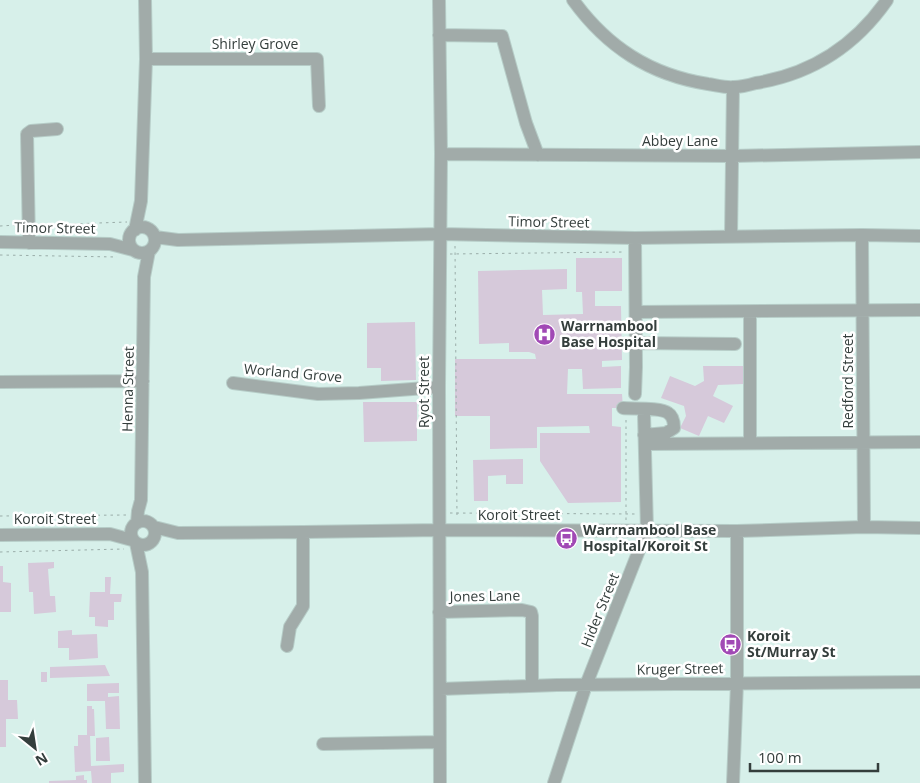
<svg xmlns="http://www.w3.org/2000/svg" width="920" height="783" viewBox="0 0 920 783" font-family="'Open Sans',sans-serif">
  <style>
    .building { fill: #d6c9da }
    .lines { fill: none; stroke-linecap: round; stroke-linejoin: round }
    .minor-casing { stroke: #b6ccc7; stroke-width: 14 }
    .path { stroke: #9aada9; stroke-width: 1; stroke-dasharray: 2.5 4; stroke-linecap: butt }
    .minor { stroke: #a1aba9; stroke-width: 12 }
    .labels { text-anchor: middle; stroke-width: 5; stroke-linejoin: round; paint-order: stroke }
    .street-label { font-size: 14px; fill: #343e3c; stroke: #fff }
    .poi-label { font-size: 14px; font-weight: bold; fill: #343e3c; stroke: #fff; text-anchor: start }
  </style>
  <rect width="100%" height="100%" fill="#d7f0ea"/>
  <path class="building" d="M 576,258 L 622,258 L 622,291 L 595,291 L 595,306 L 621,306 L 622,360 L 602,361 L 602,367 L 621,366 L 621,388 L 583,389 L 582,369 L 568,369 L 567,394 L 622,394 L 623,408 L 612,408 L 612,426 L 621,427 L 621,502 L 568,503 L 540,461 L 540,433 L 590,433 L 589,426 L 537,427 L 537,448 L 490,449 L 490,416 L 455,416 L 455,359 L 536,359 L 535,354 L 529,352 L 509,352 L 509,343 L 479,344 L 478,271 L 567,269 L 567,289 L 542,290 L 543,315 L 583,314 L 582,292 L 576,292 Z
    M 415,322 L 416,380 L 381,381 L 381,368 L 367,368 L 367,323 Z
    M 703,366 L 744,366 L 743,384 L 718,385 L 713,396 L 733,406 L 724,423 L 708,416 L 699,436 L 680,428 L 686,416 L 684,406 L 661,398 L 670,376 L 695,386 L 704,381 Z
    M 363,402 L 417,402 L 417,441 L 364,442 Z
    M 523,459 L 523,484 L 506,484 L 506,475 L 488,476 L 488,501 L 474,501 L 473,460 Z
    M 54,562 L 54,568 L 48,569 L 50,596 L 55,596 L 56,612 L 34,614 L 33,592 L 29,592 L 28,563 Z
    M 0,566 L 3,566 L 3,582 L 11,583 L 11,612 L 0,612 Z
    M 105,577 L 111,577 L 110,594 L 122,594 L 121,602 L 114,602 L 114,620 L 108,620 L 108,627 L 95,626 L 95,617 L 89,617 L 90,592 L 105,592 Z
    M 72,630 L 72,635 L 97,634 L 98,658 L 69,660 L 69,648 L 58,648 L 58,631 Z
    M 105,665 L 110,676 L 50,678 L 50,667 Z
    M 41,672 L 47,672 L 47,682 L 41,682 Z
    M 0,680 L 8,680 L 8,700 L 17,700 L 18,719 L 6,719 L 6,747 L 0,747 Z
    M 119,683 L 119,693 L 108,693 L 108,697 L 119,696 L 120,729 L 106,729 L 105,701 L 87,701 L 87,684 Z
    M 87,706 L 92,706 L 92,709 L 94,709 L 95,736 L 90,736 L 91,766 L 124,764 L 124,772 L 111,773 L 111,783 L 92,783 L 91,771 L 75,772 L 74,746 L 78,746 L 78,735 L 87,735 Z
    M 109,737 L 110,761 L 96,761 L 96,738 Z
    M 84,775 L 84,780 L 87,780 L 87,783 L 49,783 L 49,781 L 76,780 L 76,776 Z"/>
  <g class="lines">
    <defs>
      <path id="minor" d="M 439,0 L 441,154 L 439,387 L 440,783
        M 573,0 C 607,47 650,75 708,84 C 716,85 725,88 734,87 C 741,87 749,85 756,83 C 811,74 855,46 887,0
        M 439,35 L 502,36 L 526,123 L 538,155
        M 146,59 L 317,59 L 319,106
        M 441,154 L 733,156 L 920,152
        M129 240a13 13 0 1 1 26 0a13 13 0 1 1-26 0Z
        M 135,230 L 141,201 L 146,59 L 145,0
        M 862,235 L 864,527
        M 155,237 L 178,240 L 440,234 L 635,238 L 862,235 L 920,236
        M 731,237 L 733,87
        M 0,242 L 110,244 L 133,250
        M 29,243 L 27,134 L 31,131 L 57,129
        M 636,312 L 920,310
        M 636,343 L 735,344
        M 0,382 L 143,381
        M 233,383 L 318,394 L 359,393 L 439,387
        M 635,394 L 636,367 L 635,238
        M 623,408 C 632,409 661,407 668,413 C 673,416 674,422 674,428 L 666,433 L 644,435
        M 750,443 L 750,312
        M 645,444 L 920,442
        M131 533a12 12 0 1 1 24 0a12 12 0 1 1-24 0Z
        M 137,523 L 138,511 L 141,500 L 144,277 L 149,251
        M 154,527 L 178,533 L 303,532 L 440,530 L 737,531 L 864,527 L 920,528
        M 0,535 L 110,534 L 132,540
        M 136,543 L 142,572 L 145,783
        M 439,612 L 522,610 L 531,612 L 532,616 L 532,686
        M 287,646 L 290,627 L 303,606 L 303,532
        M 440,689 L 557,685 L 920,682
        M 323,744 L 440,742
        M 554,783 L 586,685 L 647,530 L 644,414
        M 733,783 L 737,683 L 737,531"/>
    </defs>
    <use href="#minor" class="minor-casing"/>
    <path class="path" d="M 41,225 L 127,222
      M 0,226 L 17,225
      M 455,246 L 457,519
      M 450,254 L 624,252
      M 0,255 L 117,257
      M 626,420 L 626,521
      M 450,513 L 636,514
      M 0,516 L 127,515
      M 0,552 L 124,549"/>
    <use href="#minor" class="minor"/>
  </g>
  <defs>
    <symbol id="hospital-disc" viewBox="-11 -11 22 22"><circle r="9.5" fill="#a149b5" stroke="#fff"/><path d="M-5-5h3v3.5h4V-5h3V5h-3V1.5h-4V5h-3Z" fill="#fff"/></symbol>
    <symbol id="bus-disc" viewBox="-11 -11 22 22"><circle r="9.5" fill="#a149b5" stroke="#fff"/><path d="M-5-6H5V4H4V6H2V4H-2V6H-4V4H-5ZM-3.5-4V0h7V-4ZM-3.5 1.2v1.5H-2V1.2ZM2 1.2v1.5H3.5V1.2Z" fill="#fff"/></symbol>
  </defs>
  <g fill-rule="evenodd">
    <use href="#hospital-disc" x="532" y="322" width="25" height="25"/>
    <use href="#bus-disc" x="554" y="526" width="25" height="25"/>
    <use href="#bus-disc" x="718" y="632" width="25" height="25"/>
  </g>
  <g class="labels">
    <g class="street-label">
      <text x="255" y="49">Shirley Grove</text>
      <text x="680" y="146">Abbey Lane</text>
      <text transform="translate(549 222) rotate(1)" y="5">Timor Street</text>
      <text transform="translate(55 228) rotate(1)" y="5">Timor Street</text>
      <text transform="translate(293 373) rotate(5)" y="5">Worland Grove</text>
      <text transform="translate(848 381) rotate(-90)" y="5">Redford Street</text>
      <text transform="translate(128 389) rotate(-89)" y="5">Henna Street</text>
      <text transform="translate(424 392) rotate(-90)" y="5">Ryot Street</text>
      <text x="519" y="520">Koroit Street</text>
      <text x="55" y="524">Koroit Street</text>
      <text transform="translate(485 596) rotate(-1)" y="5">Jones Lane</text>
      <text transform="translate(600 610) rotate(-68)" y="5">Hider Street</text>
      <text transform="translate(680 669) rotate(-1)" y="5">Kruger Street</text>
    </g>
    <g class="poi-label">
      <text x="561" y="331">Warrnambool<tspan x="561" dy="16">Base Hospital</tspan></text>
      <text x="583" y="535">Warrnambool Base<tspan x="583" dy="16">Hospital/Koroit St</tspan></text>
      <text x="747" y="641">Koroit<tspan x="747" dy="16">St/Murray St</tspan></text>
    </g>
  </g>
  <g transform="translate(35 748) rotate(150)" stroke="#ffffff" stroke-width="4" paint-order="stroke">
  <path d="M0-4L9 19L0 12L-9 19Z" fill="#343e3c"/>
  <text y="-8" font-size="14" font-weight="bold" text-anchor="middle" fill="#343e3c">N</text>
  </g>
  <path d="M750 763v8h128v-8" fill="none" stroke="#343e3c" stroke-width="2.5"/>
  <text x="758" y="763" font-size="15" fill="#343e3c" stroke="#ffffff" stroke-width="4" paint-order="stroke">100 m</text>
</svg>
